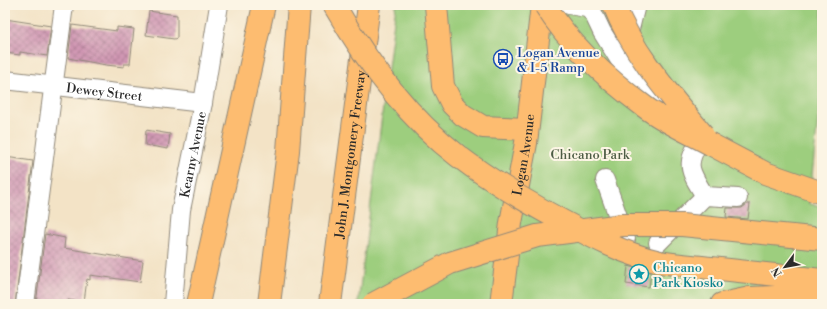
<svg xmlns="http://www.w3.org/2000/svg" width="827" height="309" viewBox="0 0 827 309" font-family="'Libre Bodoni',serif">
  <style>
    .green { fill: #9dce7e; stroke: #647c54 }
    .building { fill: url(#building-cross-hatch) }
    .lines { fill: none; stroke-linecap: round; stroke-linejoin: round }
    .minor-casing { stroke: #8f8778; stroke-width: 20 }
    .major-casing { stroke: #8f8778; stroke-width: 24 }
    .highway-casing { stroke: #8f8778; stroke-width: 24 }
    .minor { stroke: #fff; stroke-width: 18 }
    .major { stroke: #fdbc70; stroke-width: 22 }
    .highway { stroke: #fdbc70; stroke-width: 22 }
    .highway-bridge-casing { stroke: #8f8778; stroke-width: 24; stroke-linecap: butt }
    .highway-bridge { stroke: #fdbc70; stroke-width: 22 }
    .labels { text-anchor: middle; stroke-width: 4; stroke-linejoin: round; paint-order: stroke }
    .transit-label { font-size: 13px; fill: #164399; stroke: #fcf5e5; text-anchor: start }
    .street-label { font-size: 13px; fill: #2b2b2b; stroke: #fcf5e5 }
    .park-label { font-size: 13px; fill: #4d5c44; stroke: #fcf5e5 }
    .culture-label { font-size: 13px; fill: #0d838f; stroke: #fcf5e5; text-anchor: start }
  </style>
  <defs>
    <pattern id="building-cross-hatch" width="8" height="8" patternUnits="userSpaceOnUse"><rect width="8" height="8" fill="#d096b3"/><path d="M0 0l8 8M0 8l8-8" fill="none" stroke="#a97b92"/></pattern>
  </defs>
  <rect width="100%" height="100%" fill="#fcf5e5"/>
  <filter id="ink" filterUnits="userSpaceOnUse"><feTurbulence type="fractalNoise" baseFrequency=".025" numOctaves="2"/><feDisplacementMap in="SourceGraphic" scale="8" xChannelSelector="R" yChannelSelector="G"/><feConvolveMatrix kernelMatrix="1 2 1 2 8 2 1 2 1" color-interpolation-filters="sRGB"/></filter>
  <filter id="wash" filterUnits="userSpaceOnUse"><feTurbulence type="fractalNoise" baseFrequency=".012" numOctaves="4" result="noise"/><feDisplacementMap in="SourceGraphic" scale="16" xChannelSelector="R" yChannelSelector="G"/><feGaussianBlur stdDeviation="0.9" result="paint"/><feColorMatrix in="noise" values="0 0 0 0 0 0 0 0 0 0 0 0 0 0 0 0 0 1.4 0 .05"/><feComposite in="paint" operator="in"/></filter>
  <g filter="url(#wash)">
    <rect width="100%" height="100%" fill="#f3e3c6"/>
    <path class="green" d="M 396,5 L 822,5 L 822,81 L 809,204 L 822,206 L 822,304 L 358,304 Z"/>
    <g id="blocks">
      <path class="building" d="M 149,11 L 177,15 L 177,38 L 174,39 L 146,35 Z
        M 5,19 L 51,26 L 47,56 L 20,52 L 20,55 L 5,53 Z
        M 72,25 L 117,31 L 117,27 L 134,29 L 130,64 L 124,64 L 124,67 L 106,65 L 68,58 Z
        M 146,130 L 170,134 L 168,149 L 145,145 Z
        M 5,157 L 33,161 L 15,304 L 5,304 Z
        M 747,204 L 750,204 L 748,219 L 726,217 L 727,208 L 742,208 Z
        M 45,234 L 65,238 L 64,248 L 143,261 L 140,282 L 90,275 L 90,280 L 87,279 L 84,302 L 68,300 L 67,304 L 36,304 Z
        M 628,266 L 651,272 L 649,287 L 626,284 Z"/>
    </g>
  </g>
  <g filter="url(#ink)">
    <use href="#blocks" fill-opacity="0" stroke="#8f8778" stroke-width="1"/>
    <g class="lines">
      <defs>
        <g id="minor">
          <path d="M 569,5 L 587,8 L 593,13 L 602,32 L 622,64 L 654,100 L 671,115"/>
          <path d="M 627,41 L 636,5"/>
          <path id="s1" d="M 5,80 L 203,103"/>
          <path d="M 693,131 L 702,137 C 685,164 688,169 705,196"/>
          <path d="M 605,180 L 626,239"/>
          <path d="M 658,243 L 705,196 L 738,198"/>
          <path d="M 25,304 L 64,5"/>
          <path id="s2" d="M 173,304 L 181,210 L 203,103 L 219,5"/>
        </g>
        <g id="major">
          <path id="s3" d="M 501,304 L 511,223 L 526,143 L 542,5"/>
        </g>
        <g id="highway">
          <path d="M 436,5 L 443,86 L 452,104 L 463,115 L 483,127 L 527,129"/>
          <path d="M 712,145 L 765,173 L 822,193"/>
          <path d="M 792,236 L 822,239"/>
          <path d="M 198,304 L 264,5"/>
          <path d="M 269,304 L 288,151 L 299,5"/>
          <path id="s4" d="M 330,304 L 369,5"/>
          <path d="M 722,304 L 750,298"/>
        </g>
      </defs>
      <use href="#minor" class="minor-casing"/>
      <use href="#major" class="major-casing"/>
      <use href="#highway" class="highway-casing"/>
      <use href="#minor" class="minor"/>
      <use href="#major" class="major"/>
      <use href="#highway" class="highway"/>
      <defs>
        <path id="highway-bridge" d="M 334,5 C 366,61 406,116 458,156 C 488,179 522,199 555,217 C 588,235 623,254 660,262 C 677,265 694,266 711,268 C 748,272 785,276 822,280
          M 545,5 C 570,45 607,79 645,107 C 665,122 690,133 712,145
          M 614,5 C 633,54 670,95 703,135
          M 750,298 L 822,295
          M 373,304 L 450,263 L 537,236 L 623,225 L 682,225 L 792,236"/>
      </defs>
      <use href="#highway-bridge" class="highway-bridge-casing"/>
      <use href="#highway-bridge" class="highway-bridge"/>
    </g>
  </g>
  <defs>
    <symbol id="bus-ring" viewBox="-11 -11 22 22"><circle r="9.5" fill="#fcf5e5" stroke="#1a4fb4" stroke-width="1.5"/><path d="M-5-6H5V4H4V6H2V4H-2V6H-4V4H-5ZM-3.5-4V0h7V-4ZM-3.5 1.2v1.5H-2V1.2ZM2 1.2v1.5H3.5V1.2Z" fill="#1a4fb4"/></symbol>
    <symbol id="sight-ring" viewBox="-11 -11 22 22"><circle r="9.5" fill="#fcf5e5" stroke="#0f9aa8" stroke-width="1.5"/><path d="M0-6L1.8-2.2L6-1.7L2.9 1.2L3.7 5.4L0 3.3L-3.7 5.4L-2.9 1.2L-6-1.7L-1.8-2.2Z" fill="#0f9aa8"/></symbol>
  </defs>
  <g fill-rule="evenodd">
    <use href="#bus-ring" x="492" y="48" width="22" height="22"/>
    <use href="#sight-ring" x="628" y="263" width="22" height="22"/>
  </g>
  <g class="labels">
    <g class="transit-label">
      <text x="517" y="57">Logan Avenue<tspan x="517" dy="15">&amp; I-5 Ramp</tspan></text>
    </g>
    <g class="street-label">
      <text dy="5" stroke="none"><textPath href="#s1" startOffset="100">Dewey Street</textPath></text>
      <text dy="5" stroke="none"><textPath href="#s2" startOffset="151">Kearny Avenue</textPath></text>
      <text dy="5" stroke="none"><textPath href="#s4" startOffset="151">John J. Montgomery Freeway</textPath></text>
      <text dy="5" stroke="none"><textPath href="#s3" startOffset="151">Logan Avenue</textPath></text>
    </g>
    <g class="park-label">
      <text x="590" y="159">Chicano Park</text>
    </g>
    <g class="culture-label">
      <text x="653" y="272">Chicano<tspan x="653" dy="15">Park Kiosko</tspan></text>
    </g>
  </g>
  <rect width="827" height="309" fill="none" stroke="#fcf5e5" stroke-width="20"/>
  <g transform="translate(785 267) rotate(238)" stroke="#fcf5e5" stroke-width="3" paint-order="stroke">
  <path d="M0-3L7 15L0 10L-7 15Z" fill="#2b2b2b"/>
  <text y="-6" font-size="11" font-weight="bold" text-anchor="middle" fill="#2b2b2b">N</text>
  </g>
</svg>
